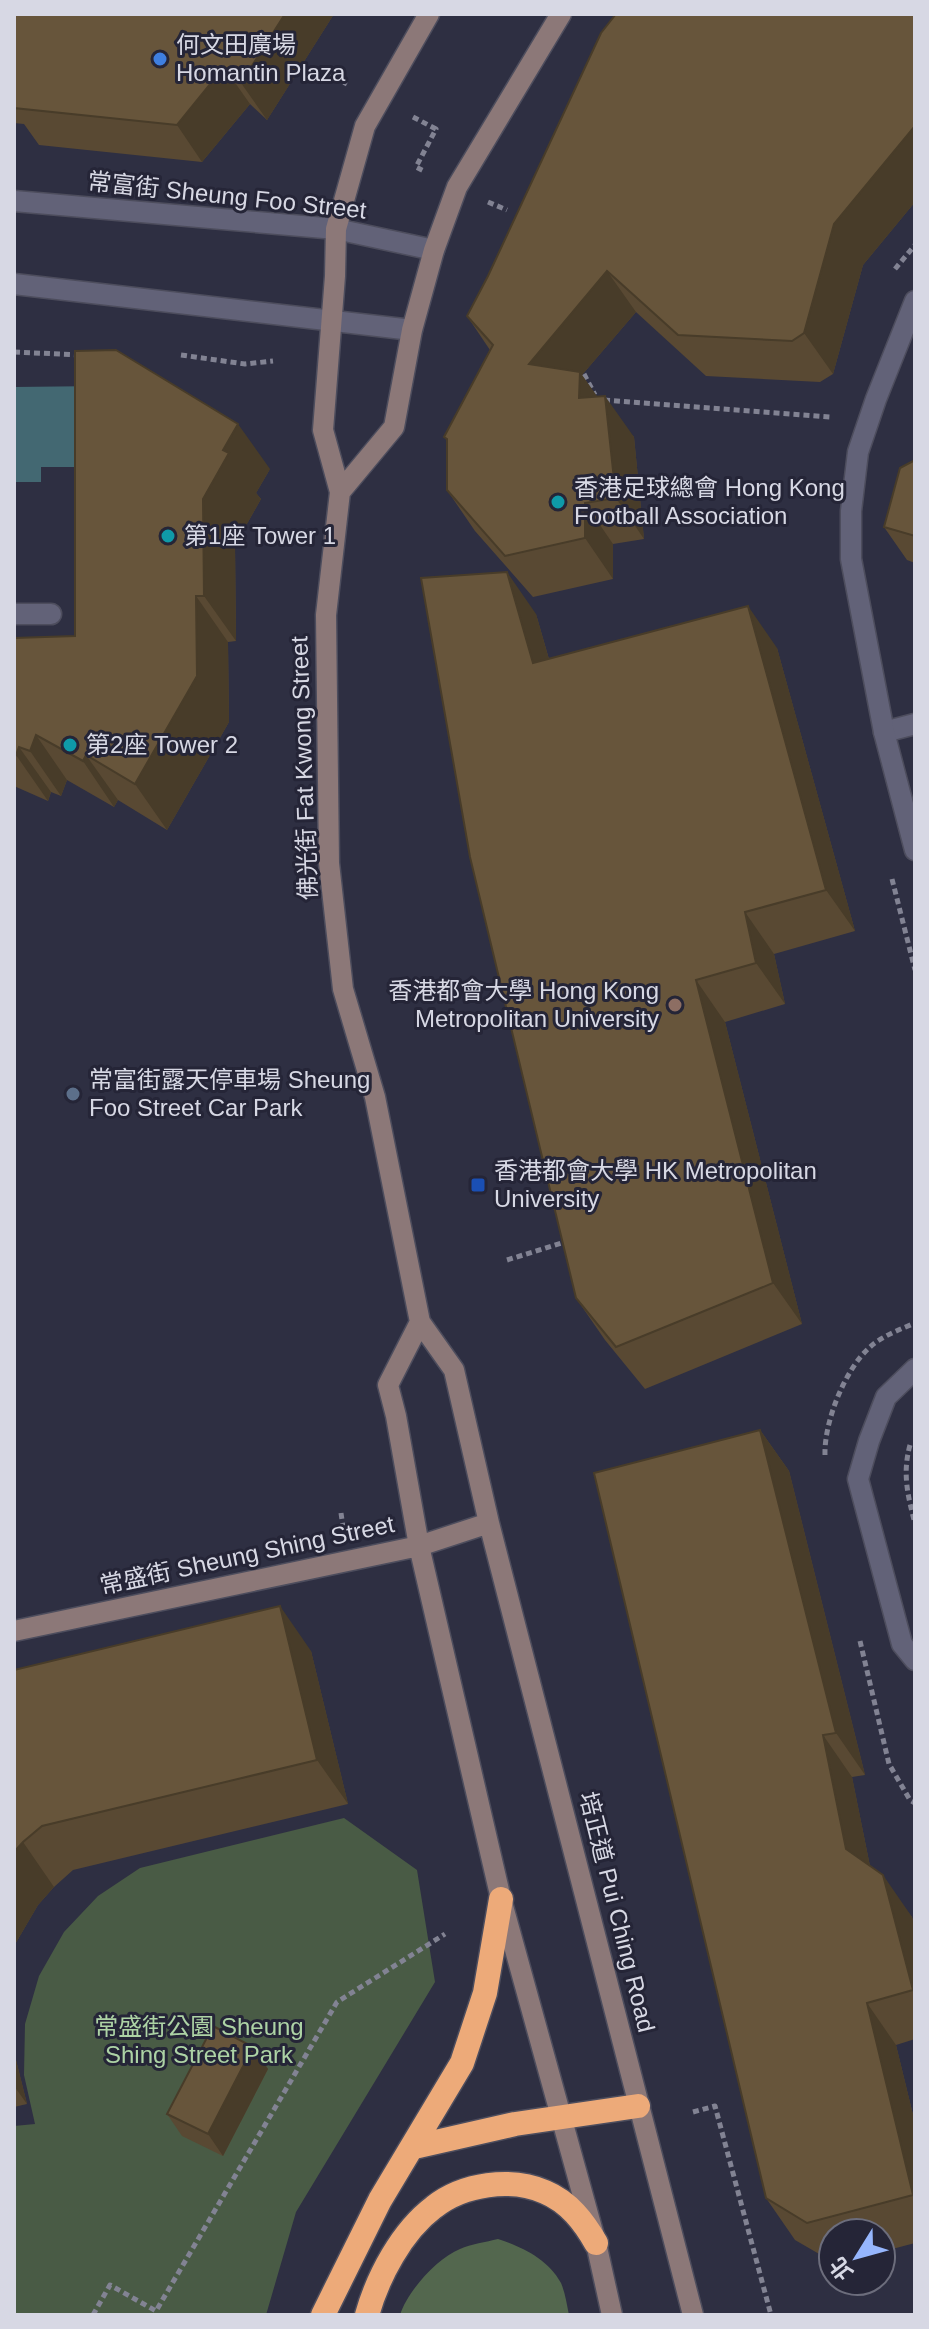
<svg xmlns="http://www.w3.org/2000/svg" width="929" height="2329" viewBox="0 0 929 2329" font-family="Arial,'Noto Sans TC',sans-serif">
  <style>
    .green { fill: #495b45 }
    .forest { fill: #53674e }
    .water { fill: #436872 }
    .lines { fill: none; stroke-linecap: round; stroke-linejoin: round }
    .lane-casing { stroke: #4d4d5d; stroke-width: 23 }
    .street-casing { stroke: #4d4d5d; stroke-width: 23 }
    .secondary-casing { stroke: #4d4d5d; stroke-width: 23 }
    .highway-casing { stroke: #4d4d5d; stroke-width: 27 }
    .path { stroke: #828393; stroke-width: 5; stroke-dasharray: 6 4; stroke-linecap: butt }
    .lane { stroke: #626278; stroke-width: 20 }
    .street { stroke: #626278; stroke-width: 20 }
    .secondary { stroke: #8c7878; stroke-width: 20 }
    .highway { stroke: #edaa79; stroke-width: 24 }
    .wall { fill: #594933 }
    .shaded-wall { fill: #483c29 }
    .building { fill: #67553b; stroke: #483c29; stroke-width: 2 }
    .shop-dot { fill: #3f7fe0; stroke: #252537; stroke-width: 3 }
    .culture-dot { fill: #0f9aa8; stroke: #252537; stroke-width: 3 }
    .education-dot { fill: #8d6e63; stroke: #252537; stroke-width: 3 }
    .service-dot { fill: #5c6f8a; stroke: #252537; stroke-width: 3 }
    .transit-dot { fill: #1a4fb4; stroke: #252537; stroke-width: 3 }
    .labels { text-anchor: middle; stroke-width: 6; stroke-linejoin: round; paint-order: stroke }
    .poi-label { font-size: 24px; fill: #d7d8e4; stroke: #252537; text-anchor: start }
    .street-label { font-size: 24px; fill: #d7d8e4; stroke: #252537 }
    .park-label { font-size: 24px; fill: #add3a5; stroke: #252537 }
  </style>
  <rect width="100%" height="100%" fill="#2e2f42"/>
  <path class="green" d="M 344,1818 L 417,1870 L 435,1982 L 296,2212 L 266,2315 L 14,2315 L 14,2126 L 35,2124 L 24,2075 L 25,2024 L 39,1976 L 64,1932 L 98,1896 L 140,1868 Z"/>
  <path class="forest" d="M 498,2239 C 522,2247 548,2259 561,2283 C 565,2292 567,2305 569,2315 L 400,2315 C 407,2292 437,2258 460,2249 C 471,2244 486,2242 498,2239 Z"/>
  <path class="water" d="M 102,386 L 104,467 L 41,467 L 41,482 L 14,482 L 14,387 Z"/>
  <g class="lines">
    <defs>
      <path id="lane" d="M 14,614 L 51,614
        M 884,732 L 915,724"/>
      <path id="street" d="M 14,201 L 336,229 L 434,250
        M 14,284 L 412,330
        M 915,301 L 876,399 L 858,452 L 851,511 L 851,559 L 884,732 L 915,850
        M 915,1369 L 886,1397 L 869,1441 L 858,1479 L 902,1644 L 915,1660"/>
      <path id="secondary" d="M 429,14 L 365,126 L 336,229 L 335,276 L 323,430 L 340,492 L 326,615 L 329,863 L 343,989 L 375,1097 L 420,1322 L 454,1370 L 489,1523 L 693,2315
        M 340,492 L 394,427 L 412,330 L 434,250 L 457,187 L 561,14
        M 420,1322 L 388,1385 L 396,1416 L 419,1546 L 501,1899 L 596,2243 L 612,2315
        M 14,1631 L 419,1546 L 489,1523"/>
      <path id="highway" d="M 414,2147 L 515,2124 L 638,2106
        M 323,2315 L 380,2200 L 462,2063 L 485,1993 L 501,1899
        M 367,2315 C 378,2276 402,2231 434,2207 C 463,2184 511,2177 545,2192 C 569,2202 584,2222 596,2243"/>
    </defs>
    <use href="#lane" class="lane-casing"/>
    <use href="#street" class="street-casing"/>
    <use href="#secondary" class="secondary-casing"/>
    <use href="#highway" class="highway-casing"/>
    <path class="path" d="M 326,73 L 347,84
      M 413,117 L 436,129 L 416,167 L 424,171
      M 488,202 L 507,210
      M 895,269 L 915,245
      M 14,352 L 81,355
      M 181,355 L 245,364 L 273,361
      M 584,374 L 595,395
      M 604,400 L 830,417
      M 892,879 L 915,970
      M 507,1260 L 568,1241
      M 910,1445 C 902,1474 908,1496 915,1524
      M 825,1455 C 824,1422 845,1369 870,1347 C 882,1336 901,1329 915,1323
      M 341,1513 L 343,1527
      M 860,1641 L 889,1764 L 910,1800 L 915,1803
      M 693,2112 L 715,2106 L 771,2315
      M 93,2315 L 110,2285 L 156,2311 L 337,2002 L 445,1934"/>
    <use href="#lane" class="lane"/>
    <use href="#street" class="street"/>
    <use href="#secondary" class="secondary"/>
    <use href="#highway" class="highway"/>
  </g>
  <path class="wall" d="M 14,14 L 334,14 L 267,120 L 250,104 L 202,162 L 39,145 L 24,124 L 14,123 Z
    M 915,14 L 915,202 L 863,265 L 833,374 L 820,382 L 706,376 L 636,312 L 582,375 L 597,397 L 634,437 L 644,539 L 613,544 L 613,579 L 533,597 L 475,531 L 447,490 L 447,441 L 444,437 L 490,350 L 467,316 Z
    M 915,460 L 915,563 L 907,560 L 884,527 Z
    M 270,469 L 256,493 L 261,499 L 235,545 L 236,641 L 228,642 L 229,722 L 167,830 L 118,800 L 114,807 L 67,780 L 61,796 L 51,792 L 48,801 L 14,786 L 14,638 L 75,636 Z
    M 536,614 L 549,659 L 777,648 L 855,931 L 774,954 L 785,1004 L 725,1022 L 802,1324 L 645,1389 L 605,1340 L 576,1298 Z
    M 760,1430 L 789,1471 L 865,1775 L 852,1777 L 870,1866 L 912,1917 L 915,1928 L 915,2039 L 896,2045 L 915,2123 L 915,2243 L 881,2252 L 881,2233 L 833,2233 L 833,2262 L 795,2240 L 766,2198 Z
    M 311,1651 L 348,1804 L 73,1870 L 54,1887 L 38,1905 L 14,1946 L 14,1670 Z
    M 253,2047 L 268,2069 L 223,2156 L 182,2136 L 167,2114 Z
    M 14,2052 L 27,2104 L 14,2107 Z"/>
  <path class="shaded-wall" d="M 285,14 L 334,14 L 267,120 L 241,83 Z
    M 224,67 L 250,104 L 202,162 L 177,125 Z
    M 915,126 L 915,202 L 863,265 L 833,374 L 804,333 L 834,224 Z
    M 607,271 L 636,312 L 582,375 L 607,410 L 605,396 L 634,437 L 644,539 L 616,498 L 529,364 Z
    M 238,424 L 270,469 L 256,493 L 261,499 L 235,545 L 236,641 L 204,596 L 203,499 L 223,450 Z
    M 585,503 L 613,544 L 613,579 L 585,538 Z
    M 507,572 L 536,614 L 562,705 L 533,663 Z
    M 196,596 L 228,642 L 229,722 L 167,830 L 135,784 Z
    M 748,606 L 777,648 L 855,931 L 826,890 Z
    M 36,735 L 67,780 L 61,796 L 30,751 Z
    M 19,747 L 51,792 L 48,801 L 16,755 Z
    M 86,755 L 118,800 L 114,807 L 83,761 Z
    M 745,912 L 774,954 L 785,1004 L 756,963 Z
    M 696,980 L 725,1022 L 802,1324 L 773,1283 Z
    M 760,1430 L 789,1471 L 865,1775 L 836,1733 Z
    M 280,1606 L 311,1651 L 348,1804 L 317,1760 Z
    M 823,1735 L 852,1777 L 875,1891 L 846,1849 Z
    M 23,1842 L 54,1887 L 38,1905 L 14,1946 L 14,1852 Z
    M 883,1875 L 912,1917 L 915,1928 L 915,1993 L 913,1990 Z
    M 867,2003 L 896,2045 L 915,2123 L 915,2197 L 913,2195 Z
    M 253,2047 L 268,2069 L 223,2156 L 208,2134 Z
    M 14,2052 L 27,2104 L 14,2086 Z"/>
  <path class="building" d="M 14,14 L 285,14 L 241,83 L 224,67 L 177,125 L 14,108 Z
    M 616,14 L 915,14 L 915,126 L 834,224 L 804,333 L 792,341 L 678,335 L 607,271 L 529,364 L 580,372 L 579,398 L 605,396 L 616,498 L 585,503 L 585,538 L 505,556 L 447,490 L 447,439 L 444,437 L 493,345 L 467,316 L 488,276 L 601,33 Z
    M 116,350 L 238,424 L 223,450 L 229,453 L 203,499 L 204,596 L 196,596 L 197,676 L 135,784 L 86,755 L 83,761 L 36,735 L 30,751 L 19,747 L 16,755 L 14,754 L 14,638 L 75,636 L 75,351 Z
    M 915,460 L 915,536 L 884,527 L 900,468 Z
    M 507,572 L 533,663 L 748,606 L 826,890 L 745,912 L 756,963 L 696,980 L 773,1283 L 616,1347 L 576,1298 L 470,857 L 421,578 Z
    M 760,1430 L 836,1733 L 823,1735 L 846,1849 L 883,1875 L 913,1990 L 867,2003 L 913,2195 L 807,2223 L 766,2198 L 594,1473 Z
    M 280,1606 L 317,1760 L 42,1826 L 23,1842 L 14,1852 L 14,1670 Z
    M 213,2026 L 253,2047 L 208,2134 L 167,2114 Z"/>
  <circle class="shop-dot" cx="160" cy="59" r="8"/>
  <g class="culture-dot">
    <circle cx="558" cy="502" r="8"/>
    <circle cx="168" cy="536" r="8"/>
    <circle cx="70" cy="745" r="8"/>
  </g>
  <circle class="education-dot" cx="675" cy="1005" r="8"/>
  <circle class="service-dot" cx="73" cy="1094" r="8"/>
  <rect class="transit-dot" x="470" y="1177" width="16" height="16" rx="4"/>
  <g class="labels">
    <g class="poi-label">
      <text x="176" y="53">何文田廣場<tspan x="176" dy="28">Homantin Plaza</tspan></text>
      <text x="574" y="496">香港足球總會 Hong Kong<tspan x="574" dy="28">Football Association</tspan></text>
      <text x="184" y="544">第1座 Tower 1</text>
      <text x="86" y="753">第2座 Tower 2</text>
      <text x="659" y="999" text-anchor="end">香港都會大學 Hong Kong<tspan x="659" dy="28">Metropolitan University</tspan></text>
      <text x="89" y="1088">常富街露天停車場 Sheung<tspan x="89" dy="28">Foo Street Car Park</tspan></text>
      <text x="494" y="1179">香港都會大學 HK Metropolitan<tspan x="494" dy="28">University</tspan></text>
    </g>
    <g class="street-label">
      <text transform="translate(227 196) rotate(6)" y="8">常富街 Sheung Foo Street</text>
      <text transform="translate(304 768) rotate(-92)" y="8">佛光街 Fat Kwong Street</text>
      <text transform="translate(247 1555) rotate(-12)" y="8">常盛街 Sheung Shing Street</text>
      <text transform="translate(617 1912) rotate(76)" y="8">培正道 Pui Ching Road</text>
    </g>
    <g class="park-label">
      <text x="199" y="2035">常盛街公園 Sheung<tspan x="199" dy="28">Shing Street Park</tspan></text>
    </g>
  </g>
  <rect width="929" height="2329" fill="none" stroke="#d7d8e4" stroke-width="32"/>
  <g transform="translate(857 2257) rotate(233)"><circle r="38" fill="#252537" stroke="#6c6d7c" stroke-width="2"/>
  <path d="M0-6L14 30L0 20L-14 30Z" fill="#96b6fd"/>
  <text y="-12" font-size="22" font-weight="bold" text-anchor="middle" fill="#d7d8e4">北</text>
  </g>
</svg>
